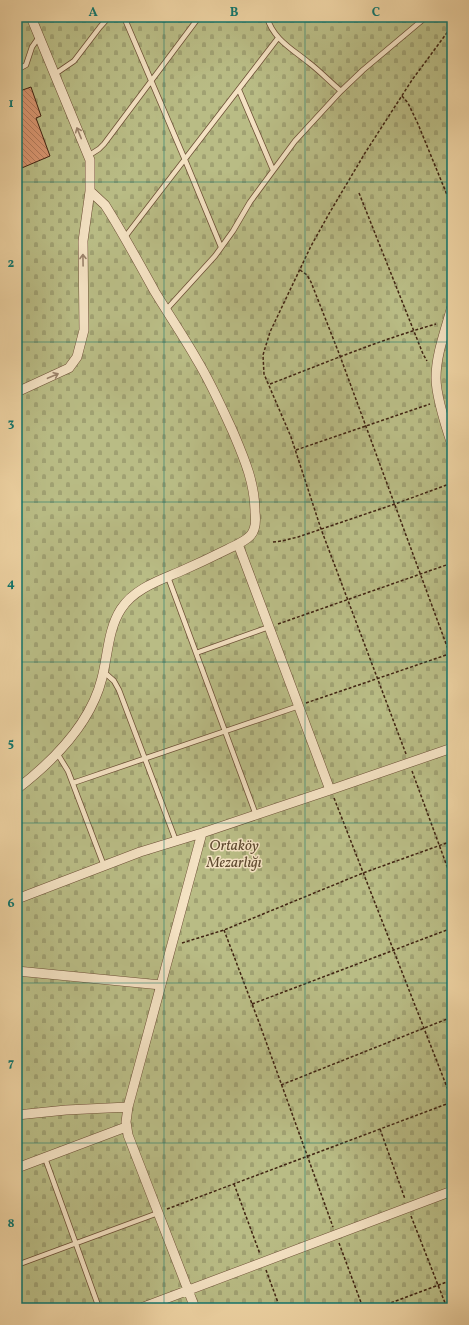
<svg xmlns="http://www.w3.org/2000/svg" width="469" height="1325" viewBox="0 0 469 1325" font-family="Vollkorn,serif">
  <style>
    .cemetery { fill: url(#cemetery-stones); stroke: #7c704c }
    .building { fill: url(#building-back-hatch); stroke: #402312 }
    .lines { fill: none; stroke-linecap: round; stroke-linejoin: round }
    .service-casing { stroke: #6c4f36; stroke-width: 6 }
    .minor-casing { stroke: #6c4f36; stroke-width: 10 }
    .path { stroke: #402312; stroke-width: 1.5; stroke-dasharray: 3 2; stroke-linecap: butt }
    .service { stroke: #f4e2c3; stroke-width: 4.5 }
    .minor { stroke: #f4e2c3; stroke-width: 9 }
    .oneway { stroke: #9a826a }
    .grid { fill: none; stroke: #0f766e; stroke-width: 1; stroke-opacity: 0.55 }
    .labels { text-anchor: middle; stroke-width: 3; stroke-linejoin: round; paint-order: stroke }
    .park-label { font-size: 15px; font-style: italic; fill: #5e492f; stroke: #f4e2c3 }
    .neatline { fill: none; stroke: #0f766e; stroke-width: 1.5 }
    .grid-label { font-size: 13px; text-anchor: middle; font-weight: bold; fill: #0f766e }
  </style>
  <defs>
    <pattern id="cemetery-stones" width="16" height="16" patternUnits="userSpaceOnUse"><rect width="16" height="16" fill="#b9bc85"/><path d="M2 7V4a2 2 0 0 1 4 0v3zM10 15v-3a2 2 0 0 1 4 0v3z" fill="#a0a172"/></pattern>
    <pattern id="building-back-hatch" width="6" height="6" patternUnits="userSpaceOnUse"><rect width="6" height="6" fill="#d89671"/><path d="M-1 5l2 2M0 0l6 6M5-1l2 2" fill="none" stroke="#b17a5b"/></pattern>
  </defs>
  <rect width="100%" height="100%" fill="#eed3a3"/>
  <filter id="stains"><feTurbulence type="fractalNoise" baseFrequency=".005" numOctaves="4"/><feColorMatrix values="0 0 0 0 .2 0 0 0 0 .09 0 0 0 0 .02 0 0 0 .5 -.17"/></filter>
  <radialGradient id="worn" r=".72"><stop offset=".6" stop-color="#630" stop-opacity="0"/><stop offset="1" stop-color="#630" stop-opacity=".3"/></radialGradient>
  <path class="cemetery" d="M 17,17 L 452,17 L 452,353 L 449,367 L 452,400 L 452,1308 L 17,1308 Z"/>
  <path class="building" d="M 31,87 L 41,116 L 36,118 L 50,156 L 17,170 L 17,92 Z"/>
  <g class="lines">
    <defs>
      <path id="service" d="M 124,17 L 188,167 L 221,247
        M 267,17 C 273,39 292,49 308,62 C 320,71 330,82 341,91
        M 17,70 L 26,65 L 32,47 L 39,37
        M 55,74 L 74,61 L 100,27 L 109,17
        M 239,90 L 273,170
        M 88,156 L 99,149 L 104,144 L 199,17
        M 125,237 L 278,38
        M 166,310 L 215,256 L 233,231 L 250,202 L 295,141 L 341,91 L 363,70 L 426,17
        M 168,577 L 256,815
        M 196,653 L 269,627
        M 104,672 L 114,681 L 119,690 L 176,841
        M 57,753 L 68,771 L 104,866
        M 73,783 L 299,706
        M 45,1158 L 99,1308
        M 17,1265 L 158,1213"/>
      <path id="minor" d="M 452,306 C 446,329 436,354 436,378 C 436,397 446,427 452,445
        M 17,392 L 69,368 L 77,357 L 84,330 L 83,241 L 90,191 L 90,160 L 31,17
        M 238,544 L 330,790
        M 17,789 C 52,762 91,723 102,678 C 108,655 108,629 121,609 C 134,589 158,581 179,572 C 195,565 212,557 228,549 C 236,545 244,542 250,536 C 256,530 256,520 255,512 C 255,483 244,458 233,432 C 222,408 211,383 197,360 C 184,337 169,315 155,292 C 140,265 126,239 110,213 L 105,205 L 90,191
        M 17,899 L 140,852 L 202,833 L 330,790 L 452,748
        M 17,971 L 161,985
        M 17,1115 L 66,1110 L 128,1107
        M 17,1168 L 126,1127
        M 141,1308 L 452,1191
        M 195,1308 L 128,1135 L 126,1122 L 128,1107 L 202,833"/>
    </defs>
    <use href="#service" class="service-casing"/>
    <use href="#minor" class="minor-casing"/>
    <path class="path" d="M 402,96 L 408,103 L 418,124 L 452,207
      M 359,193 L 423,354 L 427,361
      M 300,270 L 307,275 L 311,282 L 340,356 L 452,660
      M 270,384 C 325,363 379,340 436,324
      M 296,450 L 430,404
      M 273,542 L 282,541 L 298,537 L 395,504 L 452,483
      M 278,624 L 452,563
      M 306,703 L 452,653
      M 406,754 L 321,529 L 291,437 L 264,374 L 263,355 L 270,332 L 311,246 L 330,212 L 365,153 L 412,80 L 452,26
      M 412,771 L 452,880
      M 334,798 L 452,1100
      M 224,930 L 260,1025 L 333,1227
      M 182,943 L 224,930 L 363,873 L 452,841
      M 252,1004 L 452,928
      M 281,1085 L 452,1017
      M 380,1129 L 405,1199
      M 234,1184 L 260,1254
      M 167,1209 L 452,1102
      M 411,1216 L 447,1308
      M 339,1243 L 363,1308
      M 266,1270 L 280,1308
      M 377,1308 L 452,1280"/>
    <use href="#service" class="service"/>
    <use href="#minor" class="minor"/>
  </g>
  <defs><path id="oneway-shaft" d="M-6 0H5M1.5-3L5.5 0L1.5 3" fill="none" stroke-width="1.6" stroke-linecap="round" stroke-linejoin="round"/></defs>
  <g class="oneway">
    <use href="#oneway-shaft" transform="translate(79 133) rotate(-112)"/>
    <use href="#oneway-shaft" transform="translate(83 260) rotate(-91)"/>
    <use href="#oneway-shaft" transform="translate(53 376) rotate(-23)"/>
  </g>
  <path class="grid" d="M 164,17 L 164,1308M 305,17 L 305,1308M 17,182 L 452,182M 17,342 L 452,342M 17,502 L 452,502M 17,662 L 452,662M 17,823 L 452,823M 17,983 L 452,983M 17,1143 L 452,1143"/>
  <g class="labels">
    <g class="park-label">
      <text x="234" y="850">Ortaköy<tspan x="234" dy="17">Mezarlığı</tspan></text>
    </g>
  </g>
  <rect width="469" height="1325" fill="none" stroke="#eed3a3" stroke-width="44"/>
  <rect x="22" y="22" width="425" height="1281" class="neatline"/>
  <g class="grid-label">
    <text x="93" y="16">A</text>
    <text x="234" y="16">B</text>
    <text x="376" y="16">C</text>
    <text x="11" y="107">1</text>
    <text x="11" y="267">2</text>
    <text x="11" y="427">3</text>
    <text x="11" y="587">4</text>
    <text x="11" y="747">5</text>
    <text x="11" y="907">6</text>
    <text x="11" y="1067">7</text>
    <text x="11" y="1227">8</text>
  </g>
  <rect width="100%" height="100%" filter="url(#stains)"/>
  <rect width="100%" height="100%" fill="url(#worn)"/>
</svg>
